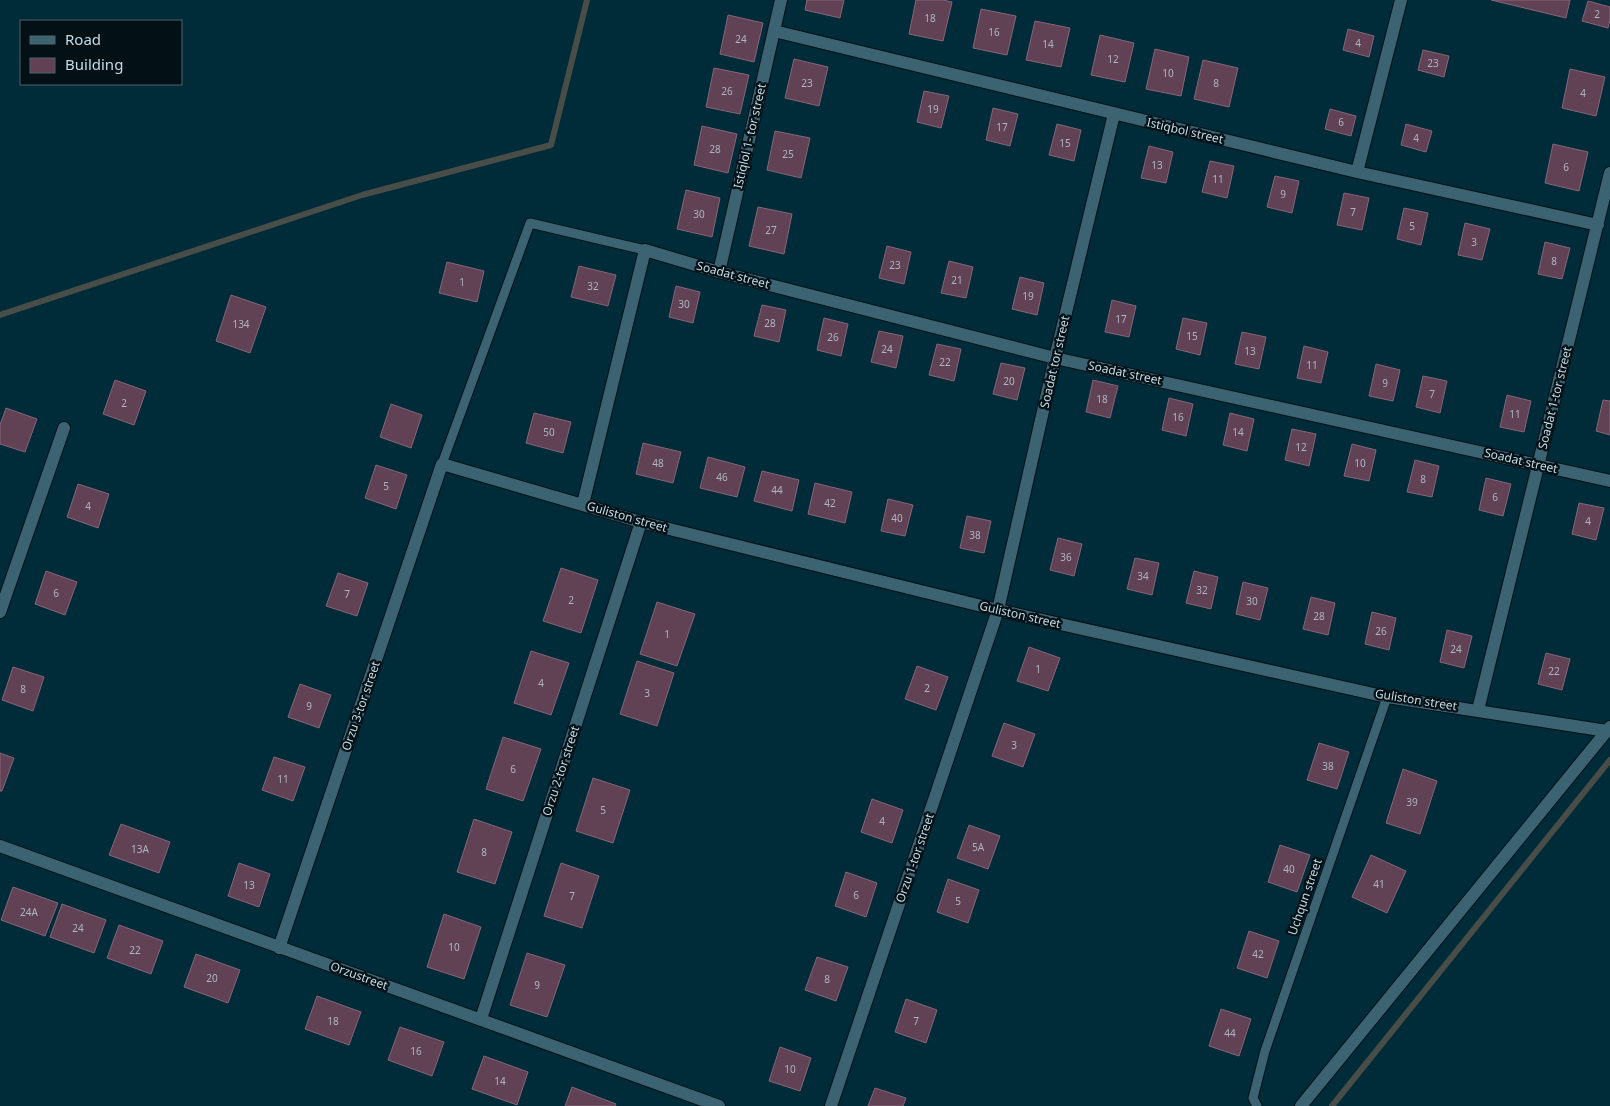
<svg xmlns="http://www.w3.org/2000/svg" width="1610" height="1106" viewBox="0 0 1610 1106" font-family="'Noto Sans',sans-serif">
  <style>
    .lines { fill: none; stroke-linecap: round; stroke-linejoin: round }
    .stream { stroke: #484d47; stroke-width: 6 }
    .building { fill: #614254; stroke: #876578 }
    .service-casing { stroke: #001119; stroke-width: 11 }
    .minor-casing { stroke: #001119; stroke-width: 14 }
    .service { stroke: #3b6372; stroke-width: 9 }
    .minor { stroke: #3b6372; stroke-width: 12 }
    .labels { text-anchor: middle; stroke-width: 4.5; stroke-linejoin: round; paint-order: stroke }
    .number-label { font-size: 10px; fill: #acb5bf }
    .street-label { font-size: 12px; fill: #c5dbe3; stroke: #031117 }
  </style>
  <rect width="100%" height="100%" fill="#002b38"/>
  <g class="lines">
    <path class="stream" d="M 0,315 L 362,195 L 551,145 L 587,0
      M 1332,1106 L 1610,760"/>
  </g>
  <path class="building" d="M 807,0 L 844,0 L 840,18 L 805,10 Z
    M 916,0 L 943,0 L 952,2 L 943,41 L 909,34 Z
    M 1491,0 L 1570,0 L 1566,18 Z
    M 1588,1 L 1610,7 L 1610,20 L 1608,28 L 1582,21 Z
    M 981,9 L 1016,16 L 1007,55 L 973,48 Z
    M 728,15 L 763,23 L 754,62 L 720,54 Z
    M 1035,21 L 1070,28 L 1061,67 L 1026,60 Z
    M 1348,29 L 1374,36 L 1369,57 L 1343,50 Z
    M 1100,35 L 1134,43 L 1125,82 L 1091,75 Z
    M 1155,49 L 1189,57 L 1181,96 L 1146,89 Z
    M 1423,50 L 1449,56 L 1444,77 L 1418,70 Z
    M 794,59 L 828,67 L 819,106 L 785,98 Z
    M 1203,60 L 1238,68 L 1229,107 L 1194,99 Z
    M 714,68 L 749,75 L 740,114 L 706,107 Z
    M 1570,69 L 1605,77 L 1596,116 L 1562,108 Z
    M 924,91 L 949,96 L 941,128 L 917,122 Z
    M 993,108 L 1018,114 L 1010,146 L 986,140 Z
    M 1330,109 L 1356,116 L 1351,136 L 1325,129 Z
    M 1057,124 L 1081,130 L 1074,161 L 1049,155 Z
    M 1406,124 L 1432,131 L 1426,152 L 1401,145 Z
    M 702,126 L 737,134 L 728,173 L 694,165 Z
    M 775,131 L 810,138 L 801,178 L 767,170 Z
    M 1553,144 L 1588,152 L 1579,191 L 1545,183 Z
    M 1149,146 L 1173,152 L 1166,183 L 1141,178 Z
    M 1210,161 L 1234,166 L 1227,198 L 1202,192 Z
    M 1275,176 L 1299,181 L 1292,213 L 1267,207 Z
    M 686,190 L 720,198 L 712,237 L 677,229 Z
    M 1344,193 L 1369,198 L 1362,230 L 1337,225 Z
    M 758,207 L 792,214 L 784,254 L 749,246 Z
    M 1404,208 L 1428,213 L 1421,245 L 1397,239 Z
    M 1465,223 L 1490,229 L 1482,260 L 1458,255 Z
    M 1545,242 L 1570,248 L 1562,279 L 1538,274 Z
    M 887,246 L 911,252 L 904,284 L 879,278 Z
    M 949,261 L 973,267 L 966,298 L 941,293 Z
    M 447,262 L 484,271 L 477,302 L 439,293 Z
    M 579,266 L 616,275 L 608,306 L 571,297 Z
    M 1020,277 L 1044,283 L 1037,315 L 1012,309 Z
    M 676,286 L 700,292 L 693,323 L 669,317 Z
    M 231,295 L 266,307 L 250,353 L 216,341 Z
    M 1112,300 L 1136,306 L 1129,337 L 1105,332 Z
    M 762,305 L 786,310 L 779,342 L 754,336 Z
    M 824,318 L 848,324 L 841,356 L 817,350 Z
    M 1183,318 L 1207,323 L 1200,355 L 1176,349 Z
    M 879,331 L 903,336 L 896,368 L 871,362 Z
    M 1242,332 L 1266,337 L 1259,369 L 1235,364 Z
    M 937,344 L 961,349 L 954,381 L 929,375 Z
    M 1304,346 L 1328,352 L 1321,383 L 1297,378 Z
    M 1001,363 L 1025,368 L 1017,400 L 993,394 Z
    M 1376,364 L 1400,370 L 1393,401 L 1369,396 Z
    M 1423,376 L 1447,381 L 1440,413 L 1416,407 Z
    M 115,380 L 146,391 L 134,425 L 103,414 Z
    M 1093,380 L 1118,386 L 1110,418 L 1086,412 Z
    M 1507,395 L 1531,401 L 1524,432 L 1500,427 Z
    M 1169,398 L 1193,404 L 1186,436 L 1162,430 Z
    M 1603,400 L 1610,401 L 1610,435 L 1596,431 Z
    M 391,404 L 422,415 L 411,448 L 380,437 Z
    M 6,408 L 37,419 L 25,452 L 0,444 L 0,425 Z
    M 534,413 L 571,422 L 563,453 L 526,443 Z
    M 1230,413 L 1254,419 L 1247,451 L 1223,445 Z
    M 1292,429 L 1316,434 L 1309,466 L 1285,460 Z
    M 643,443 L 681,452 L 673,483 L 636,474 Z
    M 1352,444 L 1376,450 L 1369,481 L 1344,476 Z
    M 708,457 L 745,467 L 737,497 L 700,488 Z
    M 1415,460 L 1439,466 L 1432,497 L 1407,492 Z
    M 376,465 L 407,475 L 396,509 L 365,498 Z
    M 762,471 L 799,480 L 792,511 L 754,501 Z
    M 1486,478 L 1511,484 L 1503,516 L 1479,510 Z
    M 815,483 L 852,492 L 845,523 L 808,514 Z
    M 78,484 L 109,494 L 98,528 L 67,517 Z
    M 888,499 L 913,505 L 905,536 L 881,531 Z
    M 1579,503 L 1604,508 L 1596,540 L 1572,534 Z
    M 967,516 L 991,521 L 984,553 L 960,548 Z
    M 1058,538 L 1082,544 L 1074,576 L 1050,570 Z
    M 1135,558 L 1159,563 L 1152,595 L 1127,589 Z
    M 561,568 L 598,580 L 581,633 L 543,621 Z
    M 46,571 L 77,582 L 65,615 L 35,604 Z
    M 1194,571 L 1218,577 L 1211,609 L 1186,603 Z
    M 338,573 L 368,583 L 357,616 L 326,606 Z
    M 1243,582 L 1268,588 L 1260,620 L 1236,614 Z
    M 1311,597 L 1335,603 L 1328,635 L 1303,629 Z
    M 657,602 L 695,614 L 677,666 L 640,654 Z
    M 1372,612 L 1396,618 L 1389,650 L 1365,644 Z
    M 1447,630 L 1472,636 L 1464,668 L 1440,662 Z
    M 1029,647 L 1060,658 L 1048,691 L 1017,681 Z
    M 531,651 L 569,663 L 551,715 L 514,703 Z
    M 1546,653 L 1570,659 L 1562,690 L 1538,684 Z
    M 637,661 L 674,673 L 657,726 L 620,714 Z
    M 917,666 L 948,677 L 936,710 L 905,699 Z
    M 13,667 L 44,677 L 33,711 L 2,700 Z
    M 300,684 L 331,695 L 319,728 L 288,717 Z
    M 1004,723 L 1035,734 L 1023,767 L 992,756 Z
    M 503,737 L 541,749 L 523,801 L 486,789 Z
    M 1319,743 L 1349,752 L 1337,789 L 1307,780 Z
    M 0,753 L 14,758 L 2,791 L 0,791 Z
    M 274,757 L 305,767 L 293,801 L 262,790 Z
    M 1403,769 L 1437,781 L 1420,834 L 1386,823 Z
    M 593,778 L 630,790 L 613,843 L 576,831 Z
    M 872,799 L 903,810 L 892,843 L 861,832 Z
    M 474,819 L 512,832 L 495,884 L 457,872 Z
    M 121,824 L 170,842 L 159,873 L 109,855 Z
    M 969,825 L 1000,836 L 988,869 L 957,858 Z
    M 1280,845 L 1310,855 L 1297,892 L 1268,882 Z
    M 1371,855 L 1406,871 L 1387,913 L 1352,897 Z
    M 239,863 L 270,874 L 259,907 L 228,896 Z
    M 561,863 L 599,876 L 582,928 L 544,916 Z
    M 846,872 L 877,883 L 866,917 L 835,906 Z
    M 948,879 L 979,890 L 968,923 L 937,912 Z
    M 13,887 L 58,903 L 45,936 L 1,920 Z
    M 62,904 L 106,920 L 94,953 L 50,937 Z
    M 444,914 L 481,927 L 464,979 L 427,967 Z
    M 119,925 L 163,941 L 151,974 L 107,958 Z
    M 1249,931 L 1279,941 L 1267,978 L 1237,968 Z
    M 527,953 L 565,965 L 547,1017 L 510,1005 Z
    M 196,954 L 240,970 L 228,1003 L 184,987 Z
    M 817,957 L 848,967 L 836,1001 L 805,990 Z
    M 317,996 L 361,1012 L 349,1045 L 305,1029 Z
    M 906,999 L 937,1010 L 926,1043 L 895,1032 Z
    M 1221,1009 L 1251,1019 L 1239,1056 L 1209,1046 Z
    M 400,1027 L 444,1042 L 432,1076 L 388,1060 Z
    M 780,1047 L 811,1058 L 800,1091 L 769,1081 Z
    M 484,1056 L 528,1072 L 517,1105 L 472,1089 Z
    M 572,1087 L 616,1104 L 615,1106 L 565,1106 Z
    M 875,1088 L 906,1098 L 903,1106 L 868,1106 Z"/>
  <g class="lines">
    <defs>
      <path id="service" d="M 442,464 L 530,223 L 645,250
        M 1257,1106 L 1253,1098 L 1265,1051 L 1387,697"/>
      <path id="minor" d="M 774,31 L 1357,172 L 1598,225
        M 1357,172 L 1401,0
        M 719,272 L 781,0
        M 583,504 L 645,250 L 719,272 L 1055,358 L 1610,481
        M 0,612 L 64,428
        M 1478,710 L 1610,173
        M 0,846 L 719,1106
        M 279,948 L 442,464 L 641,522 L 998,610 L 1387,697 L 1607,731
        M 481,1019 L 641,522
        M 831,1106 L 998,610 L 1055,358 L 1114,114
        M 1301,1106 L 1610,727"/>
    </defs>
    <use href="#service" class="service-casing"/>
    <use href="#minor" class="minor-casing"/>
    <use href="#service" class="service"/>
    <use href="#minor" class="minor"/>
  </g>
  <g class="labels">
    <g class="number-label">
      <text x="1597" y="18">2</text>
      <text x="930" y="22">18</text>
      <text x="994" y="36">16</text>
      <text x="741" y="43">24</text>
      <text x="1358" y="47">4</text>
      <text x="1048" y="48">14</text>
      <text x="1113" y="63">12</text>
      <text x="1433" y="67">23</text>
      <text x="1168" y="77">10</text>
      <text x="807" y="87">23</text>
      <text x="1216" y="87">8</text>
      <text x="727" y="95">26</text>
      <text x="1583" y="97">4</text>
      <text x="933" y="113">19</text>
      <text x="1341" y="126">6</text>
      <text x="1002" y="131">17</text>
      <text x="1416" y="142">4</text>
      <text x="1065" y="147">15</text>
      <text x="715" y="153">28</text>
      <text x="788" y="158">25</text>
      <text x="1157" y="169">13</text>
      <text x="1566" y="171">6</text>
      <text x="1218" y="183">11</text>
      <text x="1283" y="198">9</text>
      <text x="1353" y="216">7</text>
      <text x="699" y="218">30</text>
      <text x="1412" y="230">5</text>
      <text x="771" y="234">27</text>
      <text x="1474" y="246">3</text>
      <text x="1554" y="265">8</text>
      <text x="895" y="269">23</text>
      <text x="957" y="284">21</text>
      <text x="462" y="286">1</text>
      <text x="593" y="290">32</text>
      <text x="1028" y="300">19</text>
      <text x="684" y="308">30</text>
      <text x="1121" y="323">17</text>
      <text x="770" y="327">28</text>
      <text x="241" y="328">134</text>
      <text x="1192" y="340">15</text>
      <text x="833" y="341">26</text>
      <text x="887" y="353">24</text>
      <text x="1250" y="355">13</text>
      <text x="945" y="366">22</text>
      <text x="1312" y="369">11</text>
      <text x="1009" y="385">20</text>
      <text x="1385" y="387">9</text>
      <text x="1432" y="398">7</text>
      <text x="1102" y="403">18</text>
      <text x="124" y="407">2</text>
      <text x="1515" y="418">11</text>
      <text x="1178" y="421">16</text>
      <text x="549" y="436">50</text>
      <text x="1238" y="436">14</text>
      <text x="1301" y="451">12</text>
      <text x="658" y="467">48</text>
      <text x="1360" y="467">10</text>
      <text x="722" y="481">46</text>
      <text x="1423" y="483">8</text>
      <text x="386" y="490">5</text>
      <text x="777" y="494">44</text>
      <text x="1495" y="501">6</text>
      <text x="830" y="507">42</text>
      <text x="88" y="510">4</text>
      <text x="897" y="522">40</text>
      <text x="1588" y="525">4</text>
      <text x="975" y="539">38</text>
      <text x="1066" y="561">36</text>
      <text x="1143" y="580">34</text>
      <text x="1202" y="594">32</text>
      <text x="56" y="597">6</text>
      <text x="347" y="598">7</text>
      <text x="571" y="604">2</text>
      <text x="1252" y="605">30</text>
      <text x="1319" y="620">28</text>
      <text x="1381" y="635">26</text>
      <text x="667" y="638">1</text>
      <text x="1456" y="653">24</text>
      <text x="1038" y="673">1</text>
      <text x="1554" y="675">22</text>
      <text x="541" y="687">4</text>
      <text x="927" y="692">2</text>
      <text x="23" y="693">8</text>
      <text x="647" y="697">3</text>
      <text x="309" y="710">9</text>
      <text x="1014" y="749">3</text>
      <text x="1328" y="770">38</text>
      <text x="513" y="773">6</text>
      <text x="283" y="783">11</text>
      <text x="1412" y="806">39</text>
      <text x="603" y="814">5</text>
      <text x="882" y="825">4</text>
      <text x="978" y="851">5A</text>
      <text x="140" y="853">13A</text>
      <text x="484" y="856">8</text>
      <text x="1289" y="873">40</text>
      <text x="1379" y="888">41</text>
      <text x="249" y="889">13</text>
      <text x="856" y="899">6</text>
      <text x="572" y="900">7</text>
      <text x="958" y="905">5</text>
      <text x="29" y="916">24A</text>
      <text x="78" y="932">24</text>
      <text x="454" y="951">10</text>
      <text x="135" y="954">22</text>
      <text x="1258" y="958">42</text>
      <text x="212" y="982">20</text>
      <text x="827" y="983">8</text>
      <text x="537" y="989">9</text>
      <text x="333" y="1025">18</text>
      <text x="916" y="1025">7</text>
      <text x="1230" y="1037">44</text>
      <text x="416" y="1055">16</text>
      <text x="790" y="1073">10</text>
      <text x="500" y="1085">14</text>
    </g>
    <g class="street-label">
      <text transform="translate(1185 131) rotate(13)" y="4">Istiqbol street</text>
      <text transform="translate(750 136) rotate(-77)" y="4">Istiqlol 1- tor street</text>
      <text transform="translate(733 275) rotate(15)" y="4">Soadat street</text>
      <text transform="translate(1055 362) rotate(-77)" y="4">Soadat tor street</text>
      <text transform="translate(1125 373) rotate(12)" y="4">Soadat street</text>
      <text transform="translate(1555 398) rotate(-76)" y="4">Soadat 1-tor street</text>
      <text transform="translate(1521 461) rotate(13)" y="4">Soadat street</text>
      <text transform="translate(627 517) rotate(16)" y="4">Guliston street</text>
      <text transform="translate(1020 615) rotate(13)" y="4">Guliston street</text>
      <text transform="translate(1416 700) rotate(9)" y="4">Guliston street</text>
      <text transform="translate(361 706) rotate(-71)" y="4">Orzu 3-tor street</text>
      <text transform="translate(561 771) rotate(-72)" y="4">Orzu 2-tor street</text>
      <text transform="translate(915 858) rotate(-71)" y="4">Orzu 1-tor street</text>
      <text transform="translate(1305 897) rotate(-71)" y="4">Uchqun street</text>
      <text transform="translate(359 976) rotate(20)" y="4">Orzustreet</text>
    </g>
  </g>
  <rect x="20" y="20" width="162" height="65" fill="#031117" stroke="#516269"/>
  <rect x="30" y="36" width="25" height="8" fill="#3b6372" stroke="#516269"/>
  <text x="65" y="45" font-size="15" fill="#c5dbe3">Road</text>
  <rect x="30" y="58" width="25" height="15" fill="#614254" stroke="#516269"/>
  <text x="65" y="70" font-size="15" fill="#c5dbe3">Building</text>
</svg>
